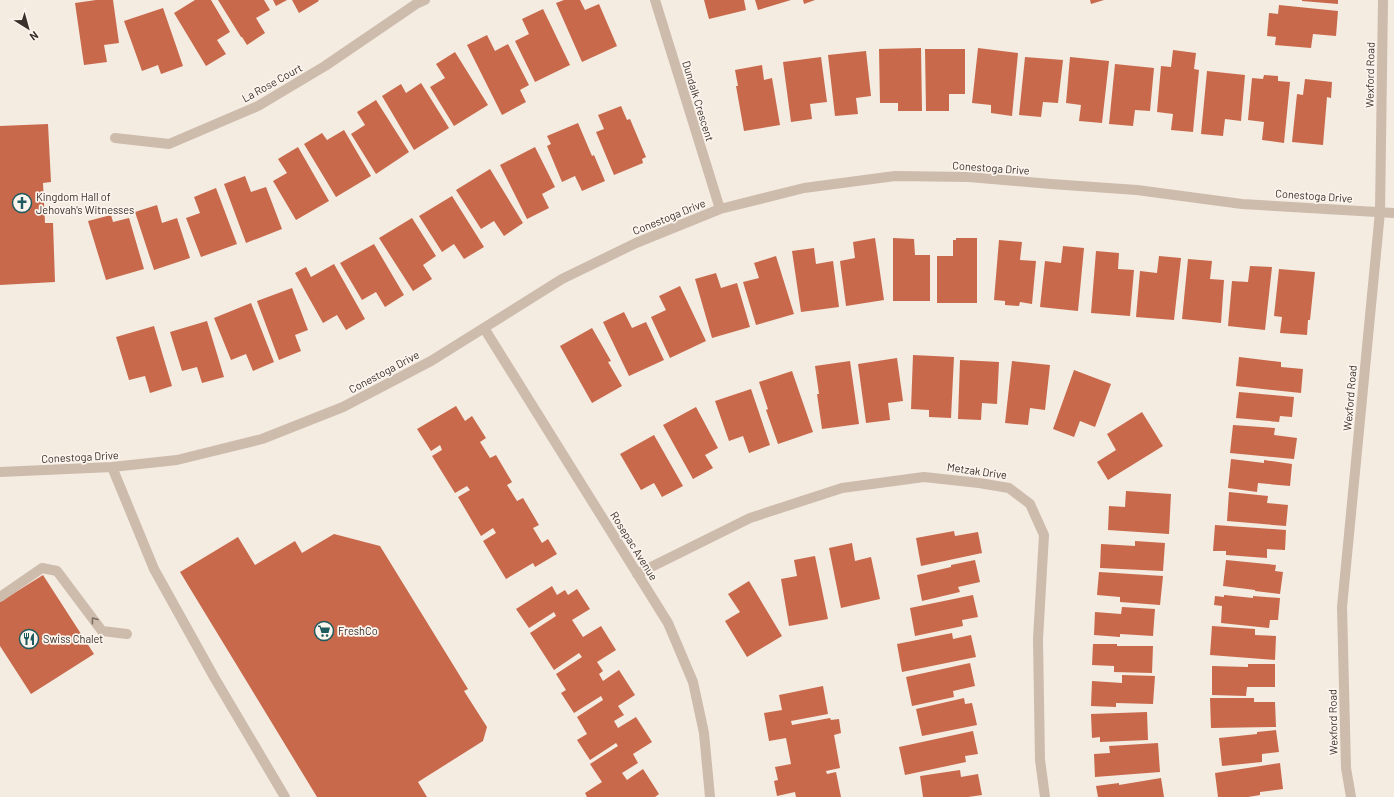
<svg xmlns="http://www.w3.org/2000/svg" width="1394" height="797" viewBox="0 0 1394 797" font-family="Barlow,sans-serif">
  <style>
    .building { fill: #c8694b }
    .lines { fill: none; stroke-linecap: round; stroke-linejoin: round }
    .minor { stroke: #cdbbac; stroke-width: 10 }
    .oneway { stroke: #7d6f65 }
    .labels { text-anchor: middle; stroke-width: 3.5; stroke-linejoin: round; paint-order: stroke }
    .street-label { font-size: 11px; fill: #3b302b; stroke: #fbf5ee }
    .poi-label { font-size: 11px; fill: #3b302b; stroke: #fbf5ee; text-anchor: start }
  </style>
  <rect width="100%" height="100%" fill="#f4ebe1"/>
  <path class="building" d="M 96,0 L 113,0 L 119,43 L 104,45 L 107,62 L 84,65 L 75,3 Z
    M 195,0 L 211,0 L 230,32 L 217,40 L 226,54 L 206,66 L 174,13 Z
    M 218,0 L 264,0 L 270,10 L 256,18 L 265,33 L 247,45 L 242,37 L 241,37 Z
    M 273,0 L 287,0 L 276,6 Z
    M 292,0 L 318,0 L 319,1 L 299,13 Z
    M 564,0 L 580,0 L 585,10 L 599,4 L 617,46 L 582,62 L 556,3 Z
    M 704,0 L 744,0 L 746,10 L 709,19 Z
    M 755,0 L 791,0 L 758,10 Z
    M 803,0 L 815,0 L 804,4 Z
    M 1090,0 L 1104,0 L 1091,4 Z
    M 1302,0 L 1338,0 L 1338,4 L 1302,1 Z
    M 1279,5 L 1338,11 L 1336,36 L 1313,34 L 1311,48 L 1275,45 L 1276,37 L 1267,36 L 1269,13 L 1278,14 Z
    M 163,8 L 183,66 L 161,74 L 158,65 L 142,71 L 124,21 Z
    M 543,9 L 570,65 L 535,82 L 515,41 L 529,34 L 522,19 Z
    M 487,35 L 495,51 L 508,44 L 529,85 L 520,90 L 526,102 L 502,115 L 467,45 Z
    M 921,48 L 922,111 L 898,111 L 898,103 L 880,103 L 879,49 Z
    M 978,48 L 1018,53 L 1012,116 L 991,113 L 991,105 L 972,103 Z
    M 925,49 L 965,49 L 965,94 L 949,94 L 949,111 L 926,111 Z
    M 1173,50 L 1196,53 L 1194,69 L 1199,70 L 1193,132 L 1171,130 L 1173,114 L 1157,112 L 1161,66 L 1171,67 Z
    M 866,51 L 871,96 L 856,98 L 858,114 L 835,116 L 828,55 Z
    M 455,52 L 488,105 L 454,126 L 430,87 L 445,78 L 436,64 Z
    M 821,57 L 827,102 L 810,104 L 812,119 L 791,122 L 783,62 Z
    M 1025,57 L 1063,60 L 1058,103 L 1043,102 L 1041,117 L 1019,115 Z
    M 1070,57 L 1109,61 L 1102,123 L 1079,121 L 1081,105 L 1066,103 Z
    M 1115,64 L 1154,68 L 1150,111 L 1135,110 L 1133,126 L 1109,124 Z
    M 762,65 L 764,80 L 772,78 L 780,125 L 744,131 L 736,86 L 738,86 L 735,70 Z
    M 1207,71 L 1245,75 L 1241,121 L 1225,119 L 1223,136 L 1201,134 Z
    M 1264,75 L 1278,76 L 1278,81 L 1290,82 L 1284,143 L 1262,140 L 1264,122 L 1248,120 L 1252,78 L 1263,79 Z
    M 1305,79 L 1332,82 L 1331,98 L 1327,97 L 1323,145 L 1292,142 L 1297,94 L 1303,95 Z
    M 421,83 L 449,128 L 414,150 L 382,96 L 401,84 L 406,93 Z
    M 376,100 L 409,152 L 376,174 L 351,134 L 365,125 L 357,112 Z
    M 621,106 L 627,120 L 630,119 L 646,157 L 642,159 L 643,163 L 614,175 L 596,132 L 604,129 L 598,115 Z
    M 578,123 L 592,156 L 594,155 L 605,181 L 582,191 L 575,176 L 562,182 L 547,146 L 551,144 L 547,136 Z
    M 48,124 L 51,182 L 43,183 L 45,223 L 53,223 L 55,282 L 0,285 L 0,126 Z
    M 344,130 L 371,176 L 336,197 L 304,144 L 322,133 L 327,140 Z
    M 298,147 L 329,201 L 296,220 L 273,181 L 287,173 L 278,159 Z
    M 535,147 L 555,187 L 542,194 L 549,208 L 527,219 L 500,165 Z
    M 490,169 L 523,223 L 504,236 L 494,221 L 481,229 L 456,190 Z
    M 245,176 L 251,192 L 266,187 L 282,229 L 246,243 L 224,184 Z
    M 216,188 L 237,244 L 201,257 L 186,218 L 200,213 L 194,197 Z
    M 452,196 L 484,247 L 464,259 L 454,244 L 442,252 L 419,216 Z
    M 157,205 L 162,223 L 177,218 L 190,258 L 154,270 L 135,212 Z
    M 111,215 L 113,222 L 129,218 L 144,269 L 106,280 L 88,221 Z
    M 412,218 L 436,256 L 423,265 L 432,279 L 413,291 L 379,238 Z
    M 875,238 L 884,300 L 846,306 L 840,261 L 855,258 L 853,242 Z
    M 893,238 L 914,239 L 915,255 L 930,255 L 930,301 L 893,301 Z
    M 956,238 L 977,238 L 977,303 L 937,303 L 937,256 L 953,256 L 953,240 L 956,240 Z
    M 999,240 L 1022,242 L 1020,260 L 1036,261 L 1032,304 L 1020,302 L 1019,306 L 1005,305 L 1005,301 L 994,300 Z
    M 374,244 L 404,295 L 385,307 L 376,292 L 362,300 L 340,263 Z
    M 1063,246 L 1084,248 L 1078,311 L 1040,307 L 1045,261 L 1061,263 Z
    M 814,248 L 816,264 L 833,261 L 839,307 L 801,312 L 792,251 Z
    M 1096,251 L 1119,253 L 1118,269 L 1134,270 L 1130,316 L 1091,313 Z
    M 776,256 L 794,314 L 756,325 L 743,282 L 759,278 L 754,263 Z
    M 1159,256 L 1181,258 L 1174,320 L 1136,317 L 1140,271 L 1157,273 Z
    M 1188,259 L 1212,261 L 1210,279 L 1224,280 L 1221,323 L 1182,319 Z
    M 334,264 L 365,319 L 346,330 L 337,315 L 323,323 L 295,273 L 306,267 L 311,277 Z
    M 1250,266 L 1272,267 L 1265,330 L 1228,326 L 1232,281 L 1248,282 Z
    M 1279,269 L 1315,272 L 1310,320 L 1308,320 L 1307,335 L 1280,333 L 1282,317 L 1274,316 Z
    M 716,273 L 721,288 L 737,283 L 750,327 L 712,338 L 695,279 Z
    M 680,286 L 706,341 L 670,358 L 651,317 L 666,310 L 659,296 Z
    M 292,288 L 308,330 L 295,335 L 301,351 L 279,360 L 257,301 Z
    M 251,303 L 274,362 L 253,371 L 246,354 L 231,360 L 214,318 Z
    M 624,312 L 632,328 L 646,322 L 664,360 L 629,376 L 603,322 Z
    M 207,321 L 224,377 L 202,383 L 197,367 L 182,371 L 170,332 Z
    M 154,326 L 172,386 L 150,393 L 145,376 L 129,380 L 116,337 Z
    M 592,328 L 611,361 L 608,362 L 622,386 L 592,403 L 560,346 Z
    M 913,355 L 954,357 L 951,418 L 929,417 L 929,410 L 911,409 Z
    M 1239,357 L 1281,362 L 1281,367 L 1303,369 L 1301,393 L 1236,386 Z
    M 897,358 L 903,401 L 888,403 L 890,420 L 866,423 L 858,364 Z
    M 960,360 L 999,362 L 997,404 L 982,403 L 981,420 L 958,419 Z
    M 850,361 L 859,424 L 822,429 L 817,394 L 819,394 L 815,366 Z
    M 1012,361 L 1050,365 L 1045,410 L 1030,408 L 1028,425 L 1005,423 Z
    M 1074,370 L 1111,384 L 1095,427 L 1080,421 L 1074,437 L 1053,429 Z
    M 792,371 L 813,432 L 778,444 L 766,410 L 768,409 L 759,382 Z
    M 751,389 L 770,445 L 749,453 L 743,436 L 729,441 L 715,401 Z
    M 1239,392 L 1294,397 L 1292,417 L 1280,416 L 1279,422 L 1236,418 Z
    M 456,406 L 465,421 L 472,416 L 486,438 L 480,442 L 490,458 L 496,455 L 512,482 L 507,485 L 517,501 L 523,498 L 539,525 L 533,528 L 542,543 L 548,539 L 557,554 L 535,567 L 533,563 L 506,579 L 483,541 L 496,533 L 493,528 L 481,536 L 458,497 L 470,490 L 467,486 L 455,493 L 432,456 L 442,450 L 440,445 L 431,451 L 417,429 Z
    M 696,407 L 718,448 L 705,455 L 713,468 L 693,479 L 663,425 Z
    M 1142,412 L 1163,446 L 1108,480 L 1097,462 L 1116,450 L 1107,434 Z
    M 1233,425 L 1275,428 L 1274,435 L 1297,438 L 1294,459 L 1230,453 Z
    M 654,435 L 683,486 L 662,497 L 654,483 L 641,490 L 620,454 Z
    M 1231,459 L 1264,463 L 1264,460 L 1292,464 L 1290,486 L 1258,483 L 1257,492 L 1228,488 Z
    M 1126,491 L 1171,494 L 1169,534 L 1108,530 L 1109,506 L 1125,507 Z
    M 1229,492 L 1268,496 L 1267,503 L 1288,505 L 1286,526 L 1227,521 Z
    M 1215,525 L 1286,530 L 1285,550 L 1267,549 L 1267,558 L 1226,555 L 1226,551 L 1213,551 Z
    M 954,531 L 955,536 L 978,532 L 982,553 L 921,566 L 916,538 Z
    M 334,534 L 380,546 L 468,689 L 464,691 L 487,727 L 483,741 L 418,782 L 427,797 L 317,797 L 180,572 L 238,537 L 255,565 L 295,541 L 302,553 Z
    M 1135,541 L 1165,543 L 1163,571 L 1100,568 L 1101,544 L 1135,546 Z
    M 852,543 L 855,561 L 871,557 L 880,599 L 841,608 L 829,548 Z
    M 815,556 L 828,619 L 789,626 L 781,579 L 797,576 L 794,560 Z
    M 975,560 L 980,582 L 958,587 L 960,592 L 922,601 L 917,575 L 951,567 L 951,565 Z
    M 1226,560 L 1276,565 L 1275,571 L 1283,572 L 1280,594 L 1255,591 L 1255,590 L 1223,586 Z
    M 1099,572 L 1163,576 L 1160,605 L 1120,602 L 1120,597 L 1097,595 Z
    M 43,575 L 94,654 L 31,694 L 0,646 L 0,602 Z
    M 749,581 L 782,636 L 747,657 L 725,621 L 740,612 L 728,594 Z
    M 552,586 L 557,595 L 565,590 L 568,595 L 577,589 L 590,609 L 572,620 L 583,637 L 601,626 L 616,650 L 597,662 L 603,671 L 599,674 L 603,681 L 619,670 L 635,695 L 618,706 L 624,715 L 614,721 L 618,728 L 636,717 L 652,742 L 633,754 L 638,763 L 622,773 L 627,780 L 643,769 L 659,794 L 655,797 L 587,797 L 585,793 L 602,782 L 590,764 L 618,746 L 616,743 L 590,760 L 577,740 L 587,734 L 577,717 L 603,700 L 601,696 L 574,713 L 561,693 L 566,690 L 556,674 L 582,657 L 579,653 L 554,670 L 530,633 L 556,616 L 554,612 L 529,628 L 516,609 Z
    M 973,595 L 978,617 L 962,620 L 963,626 L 915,636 L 910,608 Z
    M 1224,595 L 1253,598 L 1253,596 L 1280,598 L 1278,620 L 1270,620 L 1269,628 L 1221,623 L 1222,606 L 1214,605 L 1215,596 L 1224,597 Z
    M 1122,607 L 1155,609 L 1153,636 L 1120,634 L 1120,637 L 1094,635 L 1095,612 L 1121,614 Z
    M 1212,626 L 1255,629 L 1255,635 L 1276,636 L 1275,660 L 1210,655 Z
    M 952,633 L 953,639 L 971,635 L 976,657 L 902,672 L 897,644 Z
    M 1093,644 L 1117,644 L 1117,646 L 1153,646 L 1152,673 L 1114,672 L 1114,666 L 1092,665 Z
    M 970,663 L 975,686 L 953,691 L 954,697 L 912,706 L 906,677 Z
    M 1248,664 L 1275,664 L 1275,687 L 1247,687 L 1246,696 L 1212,695 L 1212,666 L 1248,667 Z
    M 1122,675 L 1155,676 L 1153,704 L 1116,703 L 1116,707 L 1091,706 L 1092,681 L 1122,683 Z
    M 823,686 L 828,714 L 791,721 L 792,725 L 830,718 L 831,720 L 839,719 L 841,733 L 834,735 L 840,768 L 826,771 L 827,774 L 836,772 L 841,797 L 796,797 L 795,792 L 777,796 L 774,781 L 778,780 L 775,767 L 791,764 L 786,738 L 769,741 L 764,713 L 782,710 L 779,695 Z
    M 964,698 L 965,704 L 972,703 L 977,725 L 922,736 L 916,709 Z
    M 1210,698 L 1254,698 L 1254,702 L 1275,702 L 1276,727 L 1211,728 Z
    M 1147,712 L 1148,740 L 1100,742 L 1100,737 L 1092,738 L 1091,714 Z
    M 1276,730 L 1279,752 L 1262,754 L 1262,762 L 1222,766 L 1219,738 L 1257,734 L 1257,732 Z
    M 973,731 L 978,754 L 965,756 L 966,762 L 905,775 L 899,747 Z
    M 1158,743 L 1160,772 L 1095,777 L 1094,754 L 1110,753 L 1109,746 Z
    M 1280,763 L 1283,789 L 1260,792 L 1260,795 L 1248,797 L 1218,797 L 1215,773 Z
    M 960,770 L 961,777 L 978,774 L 982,795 L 968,797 L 923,797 L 920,776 Z
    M 1161,778 L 1164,797 L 1098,797 L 1096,786 L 1119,783 L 1119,785 Z"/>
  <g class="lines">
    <path class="minor" d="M 655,0 L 720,209
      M 115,138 L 169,144 L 258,106 L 325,66 L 416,4 L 425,0
      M 484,328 L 668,623 L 693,682 L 704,733 L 710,797
      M 112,467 L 154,569 L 214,677 L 285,797
      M 0,472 L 112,467 L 177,460 L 262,439 L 343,407 L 431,361 L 562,279 L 636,243 L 720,209 L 804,188 L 895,176 L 969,177 L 1051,184 L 1137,190 L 1242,204 L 1394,213
      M 637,574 L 750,518 L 842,488 L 924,477 L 979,483 L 1009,488 L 1030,504 L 1044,535 L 1038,639 L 1040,760 L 1045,797
      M 0,597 L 42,568 L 57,571 L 102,631 L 127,634
      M 1351,797 L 1346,768 L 1342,607 L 1380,212 L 1383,0"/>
  </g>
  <defs><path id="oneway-chevron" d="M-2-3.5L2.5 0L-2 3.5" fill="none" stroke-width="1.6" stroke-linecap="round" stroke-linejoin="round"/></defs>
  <use class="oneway" href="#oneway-chevron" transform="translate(94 620) rotate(-127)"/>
  <defs>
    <symbol id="church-ring" viewBox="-11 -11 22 22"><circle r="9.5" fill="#fbf5ee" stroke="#1f5a5e" stroke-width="1.5"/><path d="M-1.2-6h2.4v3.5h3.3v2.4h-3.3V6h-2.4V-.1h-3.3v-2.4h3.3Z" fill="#1f5a5e"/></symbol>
    <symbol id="supermarket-ring" viewBox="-11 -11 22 22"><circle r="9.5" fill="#fbf5ee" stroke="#1f5a5e" stroke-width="1.5"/><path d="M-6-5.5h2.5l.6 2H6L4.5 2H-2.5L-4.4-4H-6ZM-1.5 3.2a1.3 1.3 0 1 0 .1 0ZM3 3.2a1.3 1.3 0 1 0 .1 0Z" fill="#1f5a5e"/></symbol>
    <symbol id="restaurant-ring" viewBox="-11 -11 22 22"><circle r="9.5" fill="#fbf5ee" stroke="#1f5a5e" stroke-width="1.5"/><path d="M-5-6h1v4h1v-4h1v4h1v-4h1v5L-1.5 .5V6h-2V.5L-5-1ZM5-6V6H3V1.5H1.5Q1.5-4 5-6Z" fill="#1f5a5e"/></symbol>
  </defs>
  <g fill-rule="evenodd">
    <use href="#church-ring" x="11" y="192" width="22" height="22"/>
    <use href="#supermarket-ring" x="313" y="620" width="22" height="22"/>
    <use href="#restaurant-ring" x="18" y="628" width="22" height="22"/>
  </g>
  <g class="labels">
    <g class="street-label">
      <text transform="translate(1370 75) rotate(-89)" y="4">Wexford Road</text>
      <text transform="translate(272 83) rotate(-29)" y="4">La Rose Court</text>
      <text transform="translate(698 101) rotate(73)" y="4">Dundalk Crescent</text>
      <text transform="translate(991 168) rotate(4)" y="4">Conestoga Drive</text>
      <text transform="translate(1314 196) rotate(4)" y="4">Conestoga Drive</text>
      <text transform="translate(669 217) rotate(-22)" y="4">Conestoga Drive</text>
      <text transform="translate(384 372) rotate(-28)" y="4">Conestoga Drive</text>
      <text transform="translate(1350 398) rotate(-85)" y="4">Wexford Road</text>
      <text transform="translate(80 457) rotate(-3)" y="4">Conestoga Drive</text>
      <text transform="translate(977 471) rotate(8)" y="4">Metzak Drive</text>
      <text transform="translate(634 546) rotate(58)" y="4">Rosepac Avenue</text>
      <text transform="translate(1333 722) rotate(-91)" y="4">Wexford Road</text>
    </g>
    <g class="poi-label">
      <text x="36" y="201">Kingdom Hall of<tspan x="36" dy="13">Jehovah's Witnesses</tspan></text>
      <text x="338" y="635">FreshCo</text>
      <text x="43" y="643">Swiss Chalet</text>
    </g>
  </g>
  <g transform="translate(28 28) rotate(143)" stroke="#fbf5ee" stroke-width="3" paint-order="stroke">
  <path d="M0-3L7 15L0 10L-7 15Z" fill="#3b302b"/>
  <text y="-6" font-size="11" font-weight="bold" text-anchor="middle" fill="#3b302b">N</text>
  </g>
</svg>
